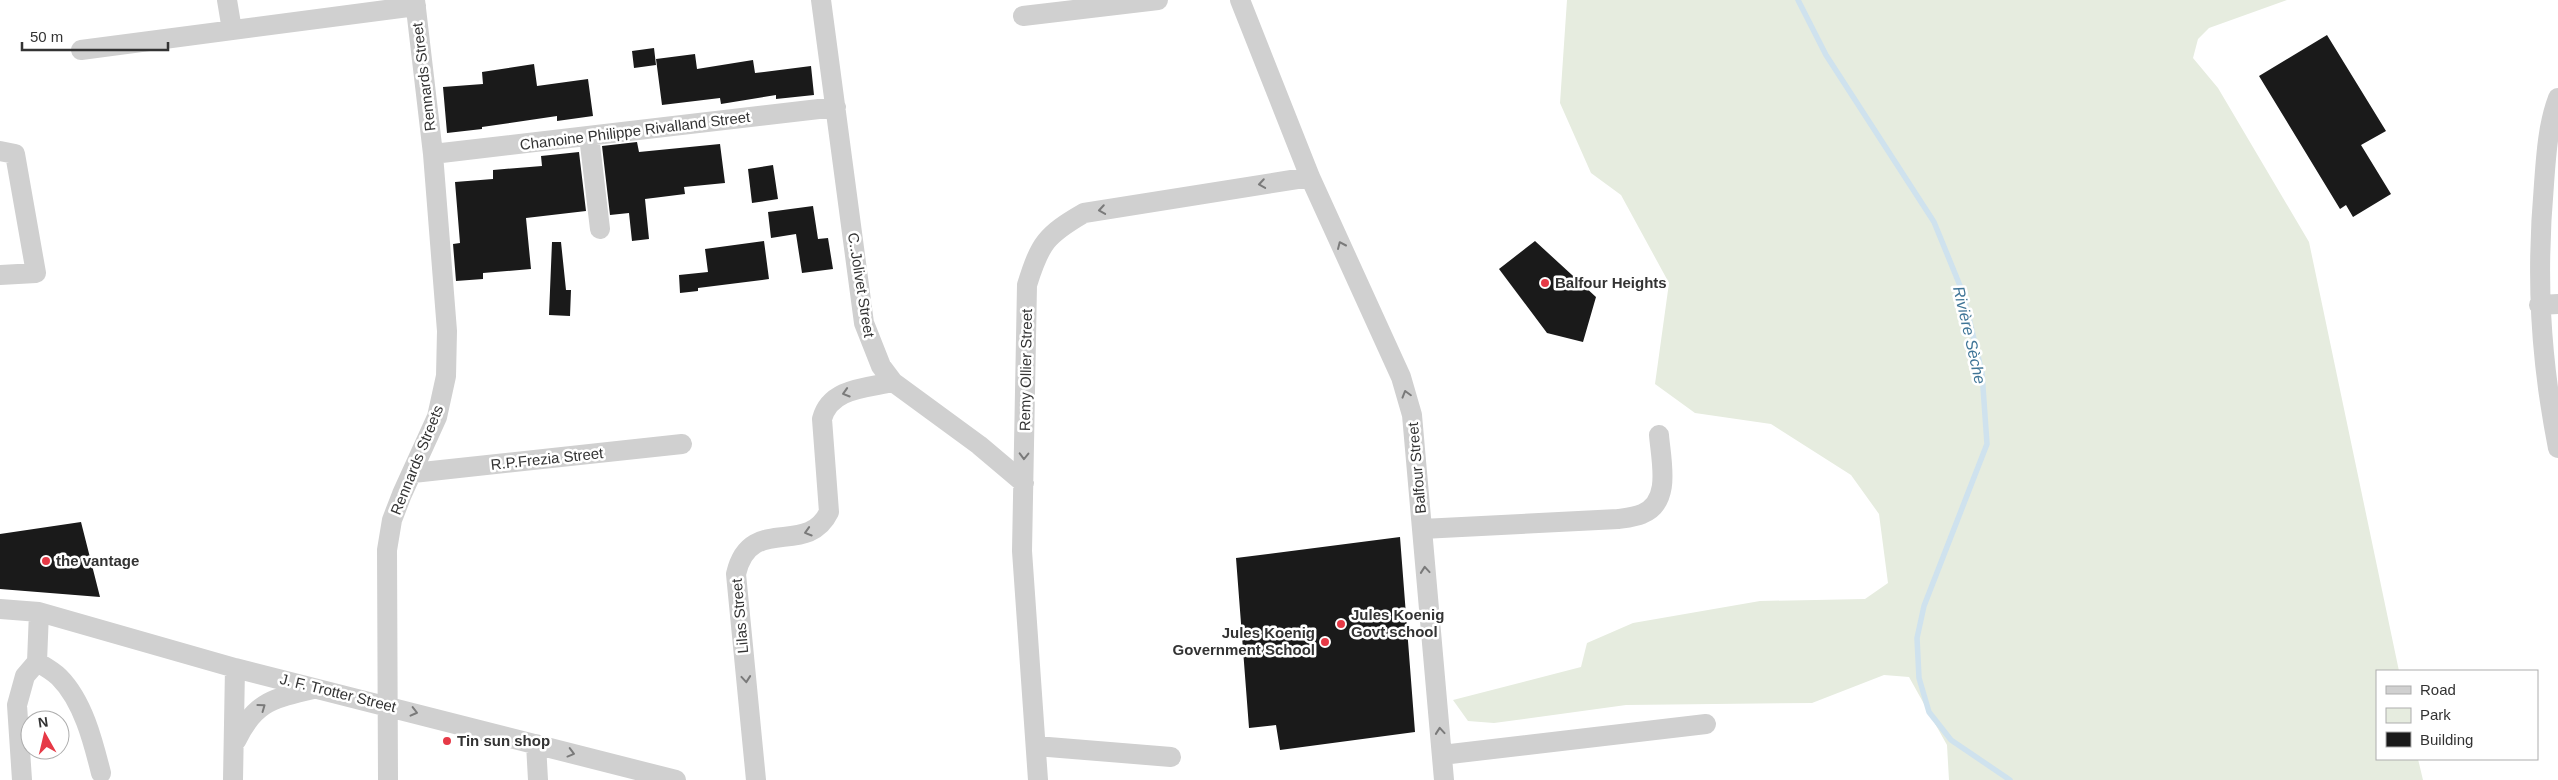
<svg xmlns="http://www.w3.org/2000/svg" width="2558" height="780" viewBox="0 0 2558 780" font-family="Helvetica,sans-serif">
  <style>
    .green { fill: #e6ecdf }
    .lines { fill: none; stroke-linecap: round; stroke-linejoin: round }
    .stream { stroke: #cfe2ee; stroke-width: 5.5 }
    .building { fill: #1a1a1a }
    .minor { stroke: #d0d0d0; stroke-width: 20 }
    .oneway { stroke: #7a7a7a }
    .poi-dot { fill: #e63946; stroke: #fff; stroke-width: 2 }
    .labels { text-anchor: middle; stroke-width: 5; stroke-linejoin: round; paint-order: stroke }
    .street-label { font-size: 15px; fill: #333; stroke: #fff }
    .poi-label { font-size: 15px; font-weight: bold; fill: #333; stroke: #fff; text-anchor: start }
    .water-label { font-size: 16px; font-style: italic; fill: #3f7597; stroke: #fff }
  </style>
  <rect width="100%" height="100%" fill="#fff"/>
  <path class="green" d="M 1567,0 L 2287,0 L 2209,28 L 2198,39 L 2193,58 L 2218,88 L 2309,242 L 2399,671 L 2377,671 L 2377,759 L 2418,759 L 2423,780 L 1949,780 L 1947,745 L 1909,677 L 1884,675 L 1812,703 L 1626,705 L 1494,723 L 1468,721 L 1453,700 L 1581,667 L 1587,643 L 1633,623 L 1760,601 L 1865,599 L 1888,583 L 1879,514 L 1851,475 L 1771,424 L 1695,413 L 1655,384 L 1669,283 L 1621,195 L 1591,173 L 1560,103 Z"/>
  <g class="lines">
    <path class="stream" d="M 1798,0 L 1826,55 L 1934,222 L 1963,293 L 1982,373 L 1987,444 L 1924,606 L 1917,638 L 1919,678 L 1929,712 L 1951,740 L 2010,780"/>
  </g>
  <path class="building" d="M 2327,35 L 2386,131 L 2361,145 L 2391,194 L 2353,217 L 2346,205 L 2340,209 L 2259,76 Z
    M 654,48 L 656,65 L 634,68 L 632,51 Z
    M 695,54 L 697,69 L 753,60 L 755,73 L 811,66 L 814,95 L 776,99 L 776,95 L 721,104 L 720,98 L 662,105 L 656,59 Z
    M 534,64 L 537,86 L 588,79 L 593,116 L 557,121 L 557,116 L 482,127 L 482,129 L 447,133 L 443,87 L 483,84 L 482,72 Z
    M 637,142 L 639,152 L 720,144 L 725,183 L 684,187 L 685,194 L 645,199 L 649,239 L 632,241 L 629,213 L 610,215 L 602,146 Z
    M 579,152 L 586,211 L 526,218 L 531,269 L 483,273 L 483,279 L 456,281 L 453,244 L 460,243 L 455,182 L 493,179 L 493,170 L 542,166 L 541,156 Z
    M 773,165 L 778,199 L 752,203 L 748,169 Z
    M 813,206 L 818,239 L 828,238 L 833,269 L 802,273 L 796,234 L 771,238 L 768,212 Z
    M 764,241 L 769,279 L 698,288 L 698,291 L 680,293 L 679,275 L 708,272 L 705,249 Z
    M 1535,241 L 1596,297 L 1583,342 L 1547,333 L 1499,269 Z
    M 552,242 L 561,242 L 566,290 L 571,290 L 570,316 L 549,315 Z
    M 81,522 L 100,597 L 0,589 L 0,534 Z
    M 1400,537 L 1415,732 L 1280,750 L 1276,725 L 1249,728 L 1236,558 Z"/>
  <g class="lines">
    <path class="minor" d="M 227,0 L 232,30
      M 821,0 L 864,323 L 881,366 L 893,382 L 979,445 L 1024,483
      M 1240,0 L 1310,177 L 1401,377 L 1412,415 L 1444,780
      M 1023,16 L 1158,0
      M 81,50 L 416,6
      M 2558,98 C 2548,124 2546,156 2544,184 C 2536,276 2540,357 2558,448
      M 589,136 L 600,229
      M 0,151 L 15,154 L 36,273 L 0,275
      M 433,154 L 836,107
      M 2539,305 L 2558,304
      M 413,473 L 682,444
      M 1422,529 L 1618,519 C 1625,518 1635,517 1642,514 C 1672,502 1661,461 1659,435
      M 0,609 L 39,612 L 235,668 L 676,780
      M 37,662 C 44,666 53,671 59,677 C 83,701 93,741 101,773
      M 236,741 C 255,701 273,699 313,689
      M 536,744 L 538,780
      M 1036,746 L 1171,757
      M 1442,755 L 1706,724
      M 22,780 L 17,705 L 25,676 L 37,662 L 39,612
      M 233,780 L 235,668
      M 388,780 L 387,550 L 392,520 L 402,494 L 437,417 L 446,376 L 447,331 L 433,154 L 415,0
      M 756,780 L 736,574 C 750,513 807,558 829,512 L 822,419 C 830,388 866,388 893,382
      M 1038,780 L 1022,551 L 1027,285 C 1040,243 1046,235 1084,213 L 1310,177"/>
  </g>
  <defs><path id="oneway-chevron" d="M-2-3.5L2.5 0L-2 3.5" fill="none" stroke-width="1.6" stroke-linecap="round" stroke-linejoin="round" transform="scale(1.25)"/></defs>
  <g class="oneway">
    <use href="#oneway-chevron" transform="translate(1262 184) rotate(171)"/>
    <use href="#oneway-chevron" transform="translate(1102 210) rotate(171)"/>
    <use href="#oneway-chevron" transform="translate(1341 245) rotate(-114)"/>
    <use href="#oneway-chevron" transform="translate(846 393) rotate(163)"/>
    <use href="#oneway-chevron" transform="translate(1406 394) rotate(-106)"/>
    <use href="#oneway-chevron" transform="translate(1024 456) rotate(91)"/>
    <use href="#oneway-chevron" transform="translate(808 532) rotate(163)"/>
    <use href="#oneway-chevron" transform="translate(1425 570) rotate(-95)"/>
    <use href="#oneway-chevron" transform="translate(746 679) rotate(85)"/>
    <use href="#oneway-chevron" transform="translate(262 707) rotate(-36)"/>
    <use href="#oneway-chevron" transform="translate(414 712) rotate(14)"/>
    <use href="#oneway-chevron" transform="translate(1440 731) rotate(-95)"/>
    <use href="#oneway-chevron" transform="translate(571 753) rotate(15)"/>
  </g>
  <g class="poi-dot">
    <circle cx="1545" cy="283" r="5"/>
    <circle cx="46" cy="561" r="5"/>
    <circle cx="1341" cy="624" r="5"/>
    <circle cx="1325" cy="642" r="5"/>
    <circle cx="447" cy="741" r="5"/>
  </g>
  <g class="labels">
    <g class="street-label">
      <text transform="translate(424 77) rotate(-97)" y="5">Rennards Street</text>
      <text transform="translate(635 131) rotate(-7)" y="5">Chanoine Philippe Rivalland Street</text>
      <text transform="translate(861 285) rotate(81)" y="5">C..Jolivet Street</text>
      <text transform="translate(1026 370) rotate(-89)" y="5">Remy Ollier Street</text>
      <text transform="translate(547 459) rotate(-6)" y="5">R.P.Frezia Street</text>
      <text transform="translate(417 460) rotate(-68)" y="5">Rennards Streets</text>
      <text transform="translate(1417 468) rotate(-95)" y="5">Balfour Street</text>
      <text transform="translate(740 616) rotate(-95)" y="5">Lilas Street</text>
      <text transform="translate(338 693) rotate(14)" y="5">J. F. Trotter Street</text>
    </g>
    <g class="poi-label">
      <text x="1555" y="288">Balfour Heights</text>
      <text x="56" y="566">the vantage</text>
      <text x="1351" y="620">Jules Koenig<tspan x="1351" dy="17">Govt school</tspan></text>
      <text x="1315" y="638" text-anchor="end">Jules Koenig<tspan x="1315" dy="17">Government School</tspan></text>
      <text x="457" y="746">Tin sun shop</text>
    </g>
    <g class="water-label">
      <text transform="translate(1970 335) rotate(77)" y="6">Rivière Sèche</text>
    </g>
  </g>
  <rect x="2376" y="670" width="162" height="90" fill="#ffffff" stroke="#adadad"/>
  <rect x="2386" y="686" width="25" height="8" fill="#d0d0d0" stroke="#adadad"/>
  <text x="2420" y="695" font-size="15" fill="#333333">Road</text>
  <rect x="2386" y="708" width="25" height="15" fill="#e6ecdf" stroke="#adadad"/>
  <text x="2420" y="720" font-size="15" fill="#333333">Park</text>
  <rect x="2386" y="732" width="25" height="15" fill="#1a1a1a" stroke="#adadad"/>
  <text x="2420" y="745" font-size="15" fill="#333333">Building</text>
  <g transform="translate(45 735) rotate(352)"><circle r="24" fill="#ffffff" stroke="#adadad"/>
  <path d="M0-4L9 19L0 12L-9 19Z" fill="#e63946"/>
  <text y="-8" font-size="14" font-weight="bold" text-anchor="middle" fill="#333333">N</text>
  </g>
  <path d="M22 42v8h146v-8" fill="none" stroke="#333333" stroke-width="2.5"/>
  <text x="30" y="42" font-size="15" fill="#333333" stroke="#ffffff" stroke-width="4" paint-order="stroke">50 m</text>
</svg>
